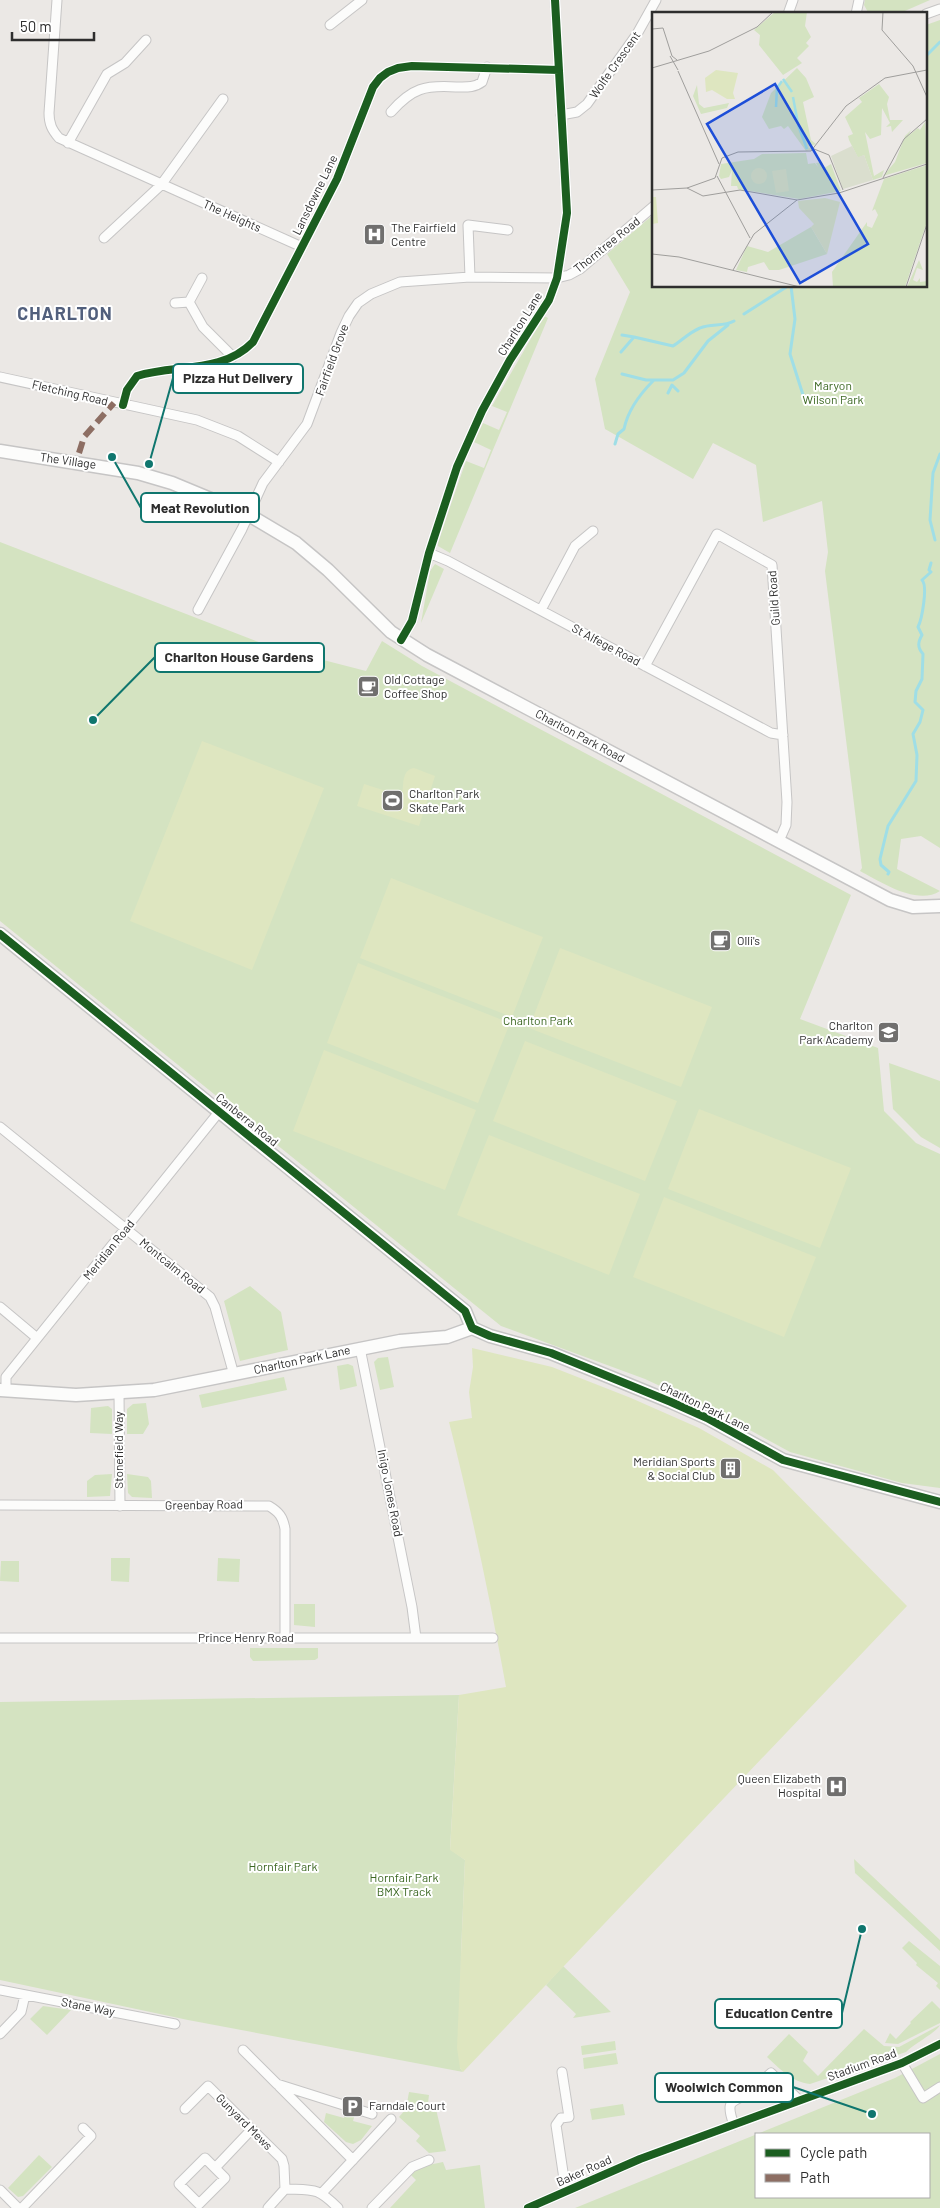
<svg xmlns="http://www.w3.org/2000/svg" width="940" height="2208" viewBox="0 0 940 2208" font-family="Barlow,sans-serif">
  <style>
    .green { fill: #d4e3c1; fill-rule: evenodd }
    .pitch { fill: #dee6c0 }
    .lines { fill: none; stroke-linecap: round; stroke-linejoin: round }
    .stream { stroke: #9fdee6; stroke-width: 3 }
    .street-casing { stroke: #c6c5c5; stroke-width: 11 }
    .secondary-casing { stroke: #c6c5c5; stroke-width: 15 }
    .street { stroke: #fcfcfb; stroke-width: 9 }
    .secondary { stroke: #fcfcfb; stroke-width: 12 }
    .quiet { stroke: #8d6e63; stroke-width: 6; stroke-dasharray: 12 6; stroke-linecap: butt }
    .cycleway-casing { stroke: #fff; stroke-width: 11 }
    .cycleway { stroke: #1b5e20; stroke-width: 8 }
    .labels { text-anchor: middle; stroke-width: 4; stroke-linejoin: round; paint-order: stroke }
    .street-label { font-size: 12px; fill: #2e2e2e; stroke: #fff }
    .poi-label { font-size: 12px; fill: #2e2e2e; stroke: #fff; text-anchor: start }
    .park-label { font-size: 12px; fill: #3b6722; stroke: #fff }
    .district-label { font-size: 18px; font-weight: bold; letter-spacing: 1px; fill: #515f7c; stroke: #fff }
    .inset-river { fill: none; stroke: #9fdee6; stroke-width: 2.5 }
    .inset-road { fill: none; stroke: #9f9e9c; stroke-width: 1 }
    .view { fill: #1d4ed8; fill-opacity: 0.15; stroke: #1d4ed8; stroke-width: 2.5 }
    .inset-edge { fill: none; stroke: #2e2e2e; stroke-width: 2.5 }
    .leader { fill: none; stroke: #0f766e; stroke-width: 2 }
    .callout-dot { fill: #0f766e; stroke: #fff; stroke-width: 2 }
    .callout { fill: #fff; stroke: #0f766e; stroke-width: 2 }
    .callout-label { font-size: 14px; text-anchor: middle; font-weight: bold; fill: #2e2e2e }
  </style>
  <rect width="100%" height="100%" fill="#ebe8e5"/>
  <path class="green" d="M 865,0 L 930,0 L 898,14 L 869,14 L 864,5 Z
    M 940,20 L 940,848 L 921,836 L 901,839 L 897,869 L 940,891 C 917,906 881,882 860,871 L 862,868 L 825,571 L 828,552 L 822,501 L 763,522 L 756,465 L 713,443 L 693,479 L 605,429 L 595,379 L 630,292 L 607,254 L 654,214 L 654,286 L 926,286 L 926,25 Z
    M 544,316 L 548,318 L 450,553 L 438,546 L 438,541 L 466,461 L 484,468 L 491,450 L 474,442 L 483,423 L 499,430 L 507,412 L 492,406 Z
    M 0,542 L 269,646 L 366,671 L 382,641 L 422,666 L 851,895 L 800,1019 L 878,1048 L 884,1111 L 916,1143 L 940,1154 L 940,1488 L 902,1483 L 790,1452 L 722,1415 L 645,1379 L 501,1326 L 0,921 Z
    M 435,564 L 444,569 L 421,623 L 430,571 Z
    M 889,1063 L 940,1081 L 940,1148 L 921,1137 L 893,1109 Z
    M 250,1286 L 281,1312 L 288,1350 L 240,1361 L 224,1301 Z
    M 388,1357 L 394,1387 L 380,1390 L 374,1362 L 378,1358 Z
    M 348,1364 L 353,1366 L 357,1386 L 340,1390 L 337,1366 Z
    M 284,1377 L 287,1390 L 202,1408 L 199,1395 Z
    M 146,1403 L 149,1424 L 143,1434 L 127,1434 L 127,1409 L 133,1404 Z
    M 108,1406 L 112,1409 L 112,1434 L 90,1433 L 91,1408 Z
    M 112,1474 L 110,1496 L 87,1497 L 87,1481 L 95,1475 Z
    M 127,1474 L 148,1477 L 151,1481 L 152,1498 L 132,1497 L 128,1493 Z
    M 111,1558 L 130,1558 L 129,1582 L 111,1581 Z
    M 218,1558 L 240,1559 L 239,1582 L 217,1581 Z
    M 1,1561 L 19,1561 L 19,1582 L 0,1581 Z
    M 294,1604 L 315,1604 L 315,1627 L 294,1625 Z
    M 250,1648 L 318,1648 L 318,1658 L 315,1660 L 253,1661 L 250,1657 Z
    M 459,1695 L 450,1849 L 465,1860 L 461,1953 L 460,2068 L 463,2072 L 188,2020 L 0,1980 L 0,1702 Z
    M 854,1859 L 940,1940 L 940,1951 L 855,1873 Z
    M 909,1941 L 940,1966 L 940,1990 L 936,1986 L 938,1983 L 916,1965 L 917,1963 L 902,1948 Z
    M 563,1966 L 611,2012 L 573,2018 L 576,2014 L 546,1985 Z
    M 932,2001 L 940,2009 L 940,2023 L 898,2044 L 885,2043 L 890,2033 L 896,2039 L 911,2023 L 910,2022 Z
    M 43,2006 L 71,2010 L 47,2035 L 30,2019 Z
    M 940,2025 C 937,2032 915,2043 906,2052 L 810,2084 C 792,2082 780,2069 767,2057 L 789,2034 L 808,2052 L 803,2061 L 818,2076 L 864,2029 L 884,2046 L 899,2047 Z
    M 615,2041 L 616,2050 L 582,2055 L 581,2046 Z
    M 616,2053 L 618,2064 L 584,2069 L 583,2058 Z
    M 940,2054 L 940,2208 L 575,2208 L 895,2078 ZM 756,2134 L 929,2134 L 929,2197 L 756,2197 Z
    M 409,2092 L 429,2095 L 428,2103 L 435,2105 L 446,2151 L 429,2153 L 416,2141 L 420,2136 L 399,2117 L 406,2109 Z
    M 623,2104 L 625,2115 L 592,2120 L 590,2109 Z
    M 346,2112 L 355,2114 L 353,2121 L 372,2126 L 361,2140 L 353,2144 L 346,2142 L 324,2122 L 326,2113 L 344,2118 Z
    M 39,2155 L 52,2167 L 23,2196 L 18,2197 L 8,2188 Z
    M 443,2162 L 446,2170 L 480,2165 L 485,2208 L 390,2208 L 416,2180 L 410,2174 L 419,2167 Z"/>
  <path class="pitch" d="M 202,741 L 324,788 L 252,970 L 130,921 Z
    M 414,768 L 435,776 L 419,826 L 357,806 L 364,784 L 402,796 C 404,786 401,770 414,768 Z
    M 391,878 L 543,937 L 512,1017 L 360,958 Z
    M 560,948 L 712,1007 L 681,1087 L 529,1028 Z
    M 358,963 L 510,1023 L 478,1103 L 327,1043 Z
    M 525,1041 L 677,1101 L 645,1181 L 493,1121 Z
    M 324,1050 L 476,1110 L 445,1190 L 293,1131 Z
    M 699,1109 L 851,1168 L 820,1248 L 668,1189 Z
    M 489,1135 L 640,1194 L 609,1275 L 457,1215 Z
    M 664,1197 L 816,1257 L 784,1337 L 633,1277 Z
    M 472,1348 L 552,1367 L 631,1398 L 699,1428 L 773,1470 L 907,1606 L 463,2072 L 460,2068 L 457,2048 L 465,1860 L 450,1850 L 459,1695 L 506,1687 C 490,1598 471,1509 449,1422 L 472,1418 L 469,1392 L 473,1367 Z"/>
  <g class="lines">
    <path class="stream" d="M 926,56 L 940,42
      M 791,286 L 795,319 L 790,354 L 804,398 L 809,404
      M 744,314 L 788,286
      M 622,335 L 634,337
      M 621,352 L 634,337 L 673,346 C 681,341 690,332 700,328 C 711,323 724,327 734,321
      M 622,374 L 646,380 L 673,380 L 684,373 L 708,341 L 728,325
      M 668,393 L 672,385 L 678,391
      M 615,444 L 618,434 L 624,429 C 628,410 640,394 653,381
      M 935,540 L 930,520 L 933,473 L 940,454
      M 888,874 L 889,872 L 881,865 L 880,859 L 888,826 L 916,781 L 917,755 L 913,734 L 920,722 L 923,710 L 915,702 L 916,691 L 922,679 L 923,654 C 917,647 918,642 922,635 L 918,627 C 922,619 928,586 922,580 L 931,572 L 929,570 L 931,563"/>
    <defs>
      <path id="street" d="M 57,0 L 49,113 C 49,124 52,130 59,138 L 302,247
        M 788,14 L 793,0
        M 856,14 L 859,0
        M 926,14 L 940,9
        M 330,25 L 362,0
        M 391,112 C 412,88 425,85 456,87 C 466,87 474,88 482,82 L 487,67
        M 561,115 L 577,112 L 587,104 L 637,34 L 656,0
        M 68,143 L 107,74 L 125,63 L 146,40
        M 104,238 L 161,185 L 223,99
        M 470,277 L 468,225 L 508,230
        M 202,278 L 189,302 L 203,327 L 233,357
        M 175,303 L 189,302
        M 0,377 L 197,420 L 238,436 L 279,462
        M 123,405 L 127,390 L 137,376 C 176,364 222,374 253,342 L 337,179 L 373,87 L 380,78 L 388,72 L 398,68 L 412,66 L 559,70
        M 429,553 L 448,561 L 771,733 L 783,735
        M 198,610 L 242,529 L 263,483 L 307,424 L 341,333 L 349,316 L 358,303 L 371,294 L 400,282 L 470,277 L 557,278 L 569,275 L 580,269 L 654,206
        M 541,610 L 575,546 L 593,531
        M 401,640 L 412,621 L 429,553 L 457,467 L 482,411 L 510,360 L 549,300 L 557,278 L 567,213 L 555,0
        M 645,666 L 717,534 L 772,565 L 787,802 L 786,825 L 779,841
        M 0,1127 L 210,1297 L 215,1307 L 234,1375
        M 0,1307 L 37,1338
        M 360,1348 L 412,1607 L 416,1638
        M 6,1390 L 6,1377 L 219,1112
        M 119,1393 L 120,1506
        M 0,1505 L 269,1506 C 279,1512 283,1517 285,1529 L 285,1638
        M 0,1638 L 493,1638
        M 0,1990 L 175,2024
        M 0,2034 L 21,2012 L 25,1995
        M 243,2050 L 277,2084 L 372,2114
        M 902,2063 L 923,2098 L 940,2087
        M 562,2072 L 569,2117 L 561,2118 L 556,2125 L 564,2179 L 569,2190
        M 279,2086 L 353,2160
        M 185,2109 L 208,2086 L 282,2159 L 284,2166 L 285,2189
        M 734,2125 C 723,2095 736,2104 753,2090 C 760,2085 765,2078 771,2073 L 799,2100
        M 205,2158 L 225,2178 L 199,2204 L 179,2184 Z
        M 215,2168 L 251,2130
        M 285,2189 C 314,2190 317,2187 338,2208
        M 0,2190 L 18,2208
        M 322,2193 L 391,2119
        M 22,2208 L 91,2136 L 83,2128
        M 268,2208 L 285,2189
        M 372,2208 L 412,2167 L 429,2160
        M 528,2208 L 640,2159 L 902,2063 L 940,2044"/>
      <path id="secondary" d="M 0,451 L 138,473 L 172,483 L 249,515 L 296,543 L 328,570 L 391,632 L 427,655 L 890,900 L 913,907 L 940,906
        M 0,934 L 465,1311 L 472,1328
        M 0,1390 L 76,1395 L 154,1390 L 400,1341 L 447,1337 L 472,1328 L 490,1336 L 551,1353 L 671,1402 L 707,1418 L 783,1460 L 940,1502"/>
    </defs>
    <use href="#street" class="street-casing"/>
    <use href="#secondary" class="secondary-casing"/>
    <use href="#street" class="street"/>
    <use href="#secondary" class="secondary"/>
    <path class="quiet" d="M 79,453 L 84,437 L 114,403"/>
    <defs>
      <path id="cycleway" d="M 123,405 L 127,390 L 137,376 C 176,364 222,374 253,342 L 337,179 L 373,87 L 380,78 L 388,72 L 398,68 L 412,66 L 559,70
        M 401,640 L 412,621 L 429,553 L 457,467 L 482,411 L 510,360 L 549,300 L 557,278 L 567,213 L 555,0
        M 0,934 L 465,1311 L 472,1328 L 490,1336 L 551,1353 L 671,1402 L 707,1418 L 783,1460 L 940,1502
        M 528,2208 L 640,2159 L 902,2063 L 940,2044"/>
    </defs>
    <use href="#cycleway" class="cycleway-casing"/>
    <use href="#cycleway" class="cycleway"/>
  </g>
  <defs>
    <symbol id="hospital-square" viewBox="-11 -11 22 22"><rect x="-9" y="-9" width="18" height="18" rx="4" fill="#706f6e" stroke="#fff"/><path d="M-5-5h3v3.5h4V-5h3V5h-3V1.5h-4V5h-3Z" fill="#fff"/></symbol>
    <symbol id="cafe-square" viewBox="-11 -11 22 22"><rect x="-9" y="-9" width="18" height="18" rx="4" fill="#706f6e" stroke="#fff"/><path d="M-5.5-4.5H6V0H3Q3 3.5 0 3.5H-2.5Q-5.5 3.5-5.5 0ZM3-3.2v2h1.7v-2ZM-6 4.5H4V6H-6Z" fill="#fff"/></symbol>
    <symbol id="stadium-square" viewBox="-11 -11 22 22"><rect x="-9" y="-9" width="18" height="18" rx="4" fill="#706f6e" stroke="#fff"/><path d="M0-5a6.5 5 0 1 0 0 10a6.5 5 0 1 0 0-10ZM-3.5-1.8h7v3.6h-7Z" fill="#fff"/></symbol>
    <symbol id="school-square" viewBox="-11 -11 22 22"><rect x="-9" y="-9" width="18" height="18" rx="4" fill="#706f6e" stroke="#fff"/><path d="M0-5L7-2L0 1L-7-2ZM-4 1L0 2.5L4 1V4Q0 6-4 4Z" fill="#fff"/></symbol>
    <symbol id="building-square" viewBox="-11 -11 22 22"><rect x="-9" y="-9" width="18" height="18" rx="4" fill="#706f6e" stroke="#fff"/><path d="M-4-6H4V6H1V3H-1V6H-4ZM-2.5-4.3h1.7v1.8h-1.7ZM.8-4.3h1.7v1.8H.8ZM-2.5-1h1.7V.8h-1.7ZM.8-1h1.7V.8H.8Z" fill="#fff"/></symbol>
    <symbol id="parking-square" viewBox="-11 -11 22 22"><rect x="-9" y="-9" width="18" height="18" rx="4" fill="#706f6e" stroke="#fff"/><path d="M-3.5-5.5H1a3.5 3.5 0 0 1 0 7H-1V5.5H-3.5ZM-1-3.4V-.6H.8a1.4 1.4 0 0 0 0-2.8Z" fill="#fff"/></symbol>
  </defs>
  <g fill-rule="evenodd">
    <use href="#hospital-square" x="362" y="222" width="25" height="25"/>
    <use href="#cafe-square" x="356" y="674" width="25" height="25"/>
    <use href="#stadium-square" x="380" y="788" width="25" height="25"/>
    <use href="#cafe-square" x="708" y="928" width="25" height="25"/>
    <use href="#school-square" x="876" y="1020" width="25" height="25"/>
    <use href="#building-square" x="718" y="1456" width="25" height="25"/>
    <use href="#hospital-square" x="824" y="1774" width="25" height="25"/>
    <use href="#parking-square" x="340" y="2094" width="25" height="25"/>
  </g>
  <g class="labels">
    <g class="street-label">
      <text transform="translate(615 65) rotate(-55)" y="4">Wolfe Crescent</text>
      <text transform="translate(315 195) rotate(-64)" y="4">Lansdowne Lane</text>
      <text transform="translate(232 216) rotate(24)" y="4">The Heights</text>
      <text transform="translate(607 245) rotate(-39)" y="4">Thorntree Road</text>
      <text transform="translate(520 324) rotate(-58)" y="4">Charlton Lane</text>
      <text transform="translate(332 360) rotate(-70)" y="4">Fairfield Grove</text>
      <text transform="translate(70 393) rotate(13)" y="4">Fletching Road</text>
      <text transform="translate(68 461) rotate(8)" y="4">The Village</text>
      <text transform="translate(774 598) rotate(-94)" y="4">Guild Road</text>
      <text transform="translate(606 645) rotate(28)" y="4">St Alfege Road</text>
      <text transform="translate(580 736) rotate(28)" y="4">Charlton Park Road</text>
      <text transform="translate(247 1120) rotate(39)" y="4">Canberra Road</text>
      <text transform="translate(109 1250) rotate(-51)" y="4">Meridian Road</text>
      <text transform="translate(172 1266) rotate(39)" y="4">Montcalm Road</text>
      <text transform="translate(302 1360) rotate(-12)" y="4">Charlton Park Lane</text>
      <text transform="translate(705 1407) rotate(26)" y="4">Charlton Park Lane</text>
      <text transform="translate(119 1450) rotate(-90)" y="4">Stonefield Way</text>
      <text transform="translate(390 1493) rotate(79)" y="4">Inigo Jones Road</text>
      <text transform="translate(204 1505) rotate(-1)" y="4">Greenbay Road</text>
      <text x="246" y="1642">Prince Henry Road</text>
      <text transform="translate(88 2007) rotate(11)" y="4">Stane Way</text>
      <text transform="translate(862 2065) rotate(-20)" y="4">Stadium Road</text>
      <text transform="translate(244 2122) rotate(45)" y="4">Gunyard Mews</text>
      <text transform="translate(584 2171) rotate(-24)" y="4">Baker Road</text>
    </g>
    <g class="poi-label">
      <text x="391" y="232">The Fairfield<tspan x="391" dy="14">Centre</tspan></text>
      <text x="384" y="684">Old Cottage<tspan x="384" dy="14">Coffee Shop</tspan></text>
      <text x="409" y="798">Charlton Park<tspan x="409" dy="14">Skate Park</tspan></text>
      <text x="737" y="945">Olli's</text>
      <text x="873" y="1030" text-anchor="end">Charlton<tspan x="873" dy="14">Park Academy</tspan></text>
      <text x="715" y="1466" text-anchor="end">Meridian Sports<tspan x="715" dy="14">&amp; Social Club</tspan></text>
      <text x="821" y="1783" text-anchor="end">Queen Elizabeth<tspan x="821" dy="14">Hospital</tspan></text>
      <text x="369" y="2110">Farndale Court</text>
    </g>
    <g class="park-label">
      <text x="833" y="390">Maryon<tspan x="833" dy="14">Wilson Park</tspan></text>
      <text x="538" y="1025">Charlton Park</text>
      <text x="283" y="1871">Hornfair Park</text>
      <text x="404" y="1882">Hornfair Park<tspan x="404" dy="14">BMX Track</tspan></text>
    </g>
    <g class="district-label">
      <text x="65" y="320">CHARLTON</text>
    </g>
  </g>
  <g transform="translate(652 12)">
    <rect width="275" height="275" fill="#ebe8e5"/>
    <path d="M 123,0 L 155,0 L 153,14 L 159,25 L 154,31 L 157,34 L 145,46 L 150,51 L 131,63 L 107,33 L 108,23 L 102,18 ZM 145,56 L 154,66 L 162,85 L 151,90 L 159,128 L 164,132 L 156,135 L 161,137 L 158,138 L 154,139 L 136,114 L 132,117 L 129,114 L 117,117 L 110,105 L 119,81 ZM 227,72 L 237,85 L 235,92 L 238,108 L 251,108 L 240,120 L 239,114 L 234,115 L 238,111 L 230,96 L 229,123 L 218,127 L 213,120 L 222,164 L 232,158 L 230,165 L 221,168 L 212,143 L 206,146 L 197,128 L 196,124 L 201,122 L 193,105 L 210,90 L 207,86 ZM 45,73 L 47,92 L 52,96 L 77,91 L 75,96 L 49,102 L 41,84 ZM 273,110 L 275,151 L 231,164 L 243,150 L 253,124 L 259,118 L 256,124 L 266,116 L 268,118 ZM 154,141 L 156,152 L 163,151 L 166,155 L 164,151 L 170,150 L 172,156 L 179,152 L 189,179 L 147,187 L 86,177 L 85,174 L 79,174 L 80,158 L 77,165 L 69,167 L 67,164 L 69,152 L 102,147 L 110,142 ZM 275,153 L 275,210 L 253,275 L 181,275 L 180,260 L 215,210 L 215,214 L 220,216 L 226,203 L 223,197 L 220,199 L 232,167 ZM 159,215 L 175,242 L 127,258 L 117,258 L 112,250 L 96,255 L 95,260 L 84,258 L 95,234 L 116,240 ZM 267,248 L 271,258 L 265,256 L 261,268 L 265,270 L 268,266 L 268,270 L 275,269 L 275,275 L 255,275 Z" fill="#d4e3c1"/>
    <path d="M 200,134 L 206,145 L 212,143 L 221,168 L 191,177 L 179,144 Z" fill="#dadece"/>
    <path d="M 64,58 L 86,61 L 81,81 L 83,87 L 75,87 L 60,78 L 54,80 L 53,66 ZM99 164a8 8 0 1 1 16 0a8 8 0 1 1-16 0ZM 134,157 L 137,179 L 124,181 L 120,159 ZM 0,185 L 4,185 L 6,211 L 0,212 ZM 173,186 L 188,190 L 175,242 L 159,215 L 162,212 L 147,196 L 146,189 Z" fill="#dee6c0"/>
    <path class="inset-river" d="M 131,67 L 140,80M 141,85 L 146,112M 124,95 L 125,76 L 130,69M 146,113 L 155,137"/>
    <path class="inset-road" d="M 231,0 L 230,18 L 261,54 L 275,85M 0,17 L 11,16 L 20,44 L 25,48M 18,44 L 26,58M 0,56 L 57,39 L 105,15 L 121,0M 26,59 L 67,152M 162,137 L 177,143 L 191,178M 65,164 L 98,226M 231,166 L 252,127 L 275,107M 35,176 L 51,184 L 88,178 L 145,188M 0,178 L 35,176 L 63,166 L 70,146 L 86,140 L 159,139 L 194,94 L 233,66 L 275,58M 0,242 L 27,245 L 148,275M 81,258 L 102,222 L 145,188 L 187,181 L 275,152M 254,275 L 275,212"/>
    <path class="view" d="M 123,72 L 216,232 L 148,271 L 55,112 Z"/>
    <rect width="275" height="275" class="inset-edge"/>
  </g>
  <path class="leader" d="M149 464L173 378M112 457L141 508M93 720L155 657M862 1929L842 2013M872 2114L793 2087"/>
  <g class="callout-dot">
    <circle cx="149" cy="464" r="5"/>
    <circle cx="112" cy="457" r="5"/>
    <circle cx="93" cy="720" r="5"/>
    <circle cx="862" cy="1929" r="5"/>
    <circle cx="872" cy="2114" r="5"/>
  </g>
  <g class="callout">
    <rect x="173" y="364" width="130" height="29" rx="5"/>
    <rect x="141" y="493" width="118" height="29" rx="5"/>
    <rect x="155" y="643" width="169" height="29" rx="5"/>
    <rect x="715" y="1999" width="127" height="29" rx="5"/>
    <rect x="655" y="2073" width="138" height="29" rx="5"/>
  </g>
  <g class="callout-label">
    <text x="238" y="383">Pizza Hut Delivery</text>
    <text x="200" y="513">Meat Revolution</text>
    <text x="239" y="662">Charlton House Gardens</text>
    <text x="779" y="2018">Education Centre</text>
    <text x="724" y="2092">Woolwich Common</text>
  </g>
  <rect x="755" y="2133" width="175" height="65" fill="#ffffff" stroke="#ababab"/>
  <rect x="765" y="2149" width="25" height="8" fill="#1b5e20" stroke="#ababab"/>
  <text x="800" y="2158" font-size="15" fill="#2e2e2e">Cycle path</text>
  <rect x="765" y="2174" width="25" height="8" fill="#8d6e63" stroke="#ababab"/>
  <text x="800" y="2183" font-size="15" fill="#2e2e2e">Path</text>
  <path d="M12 32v8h82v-8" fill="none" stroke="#2e2e2e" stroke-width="2.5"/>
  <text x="20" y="32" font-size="15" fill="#2e2e2e" stroke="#ffffff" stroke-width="4" paint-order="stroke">50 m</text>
</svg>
